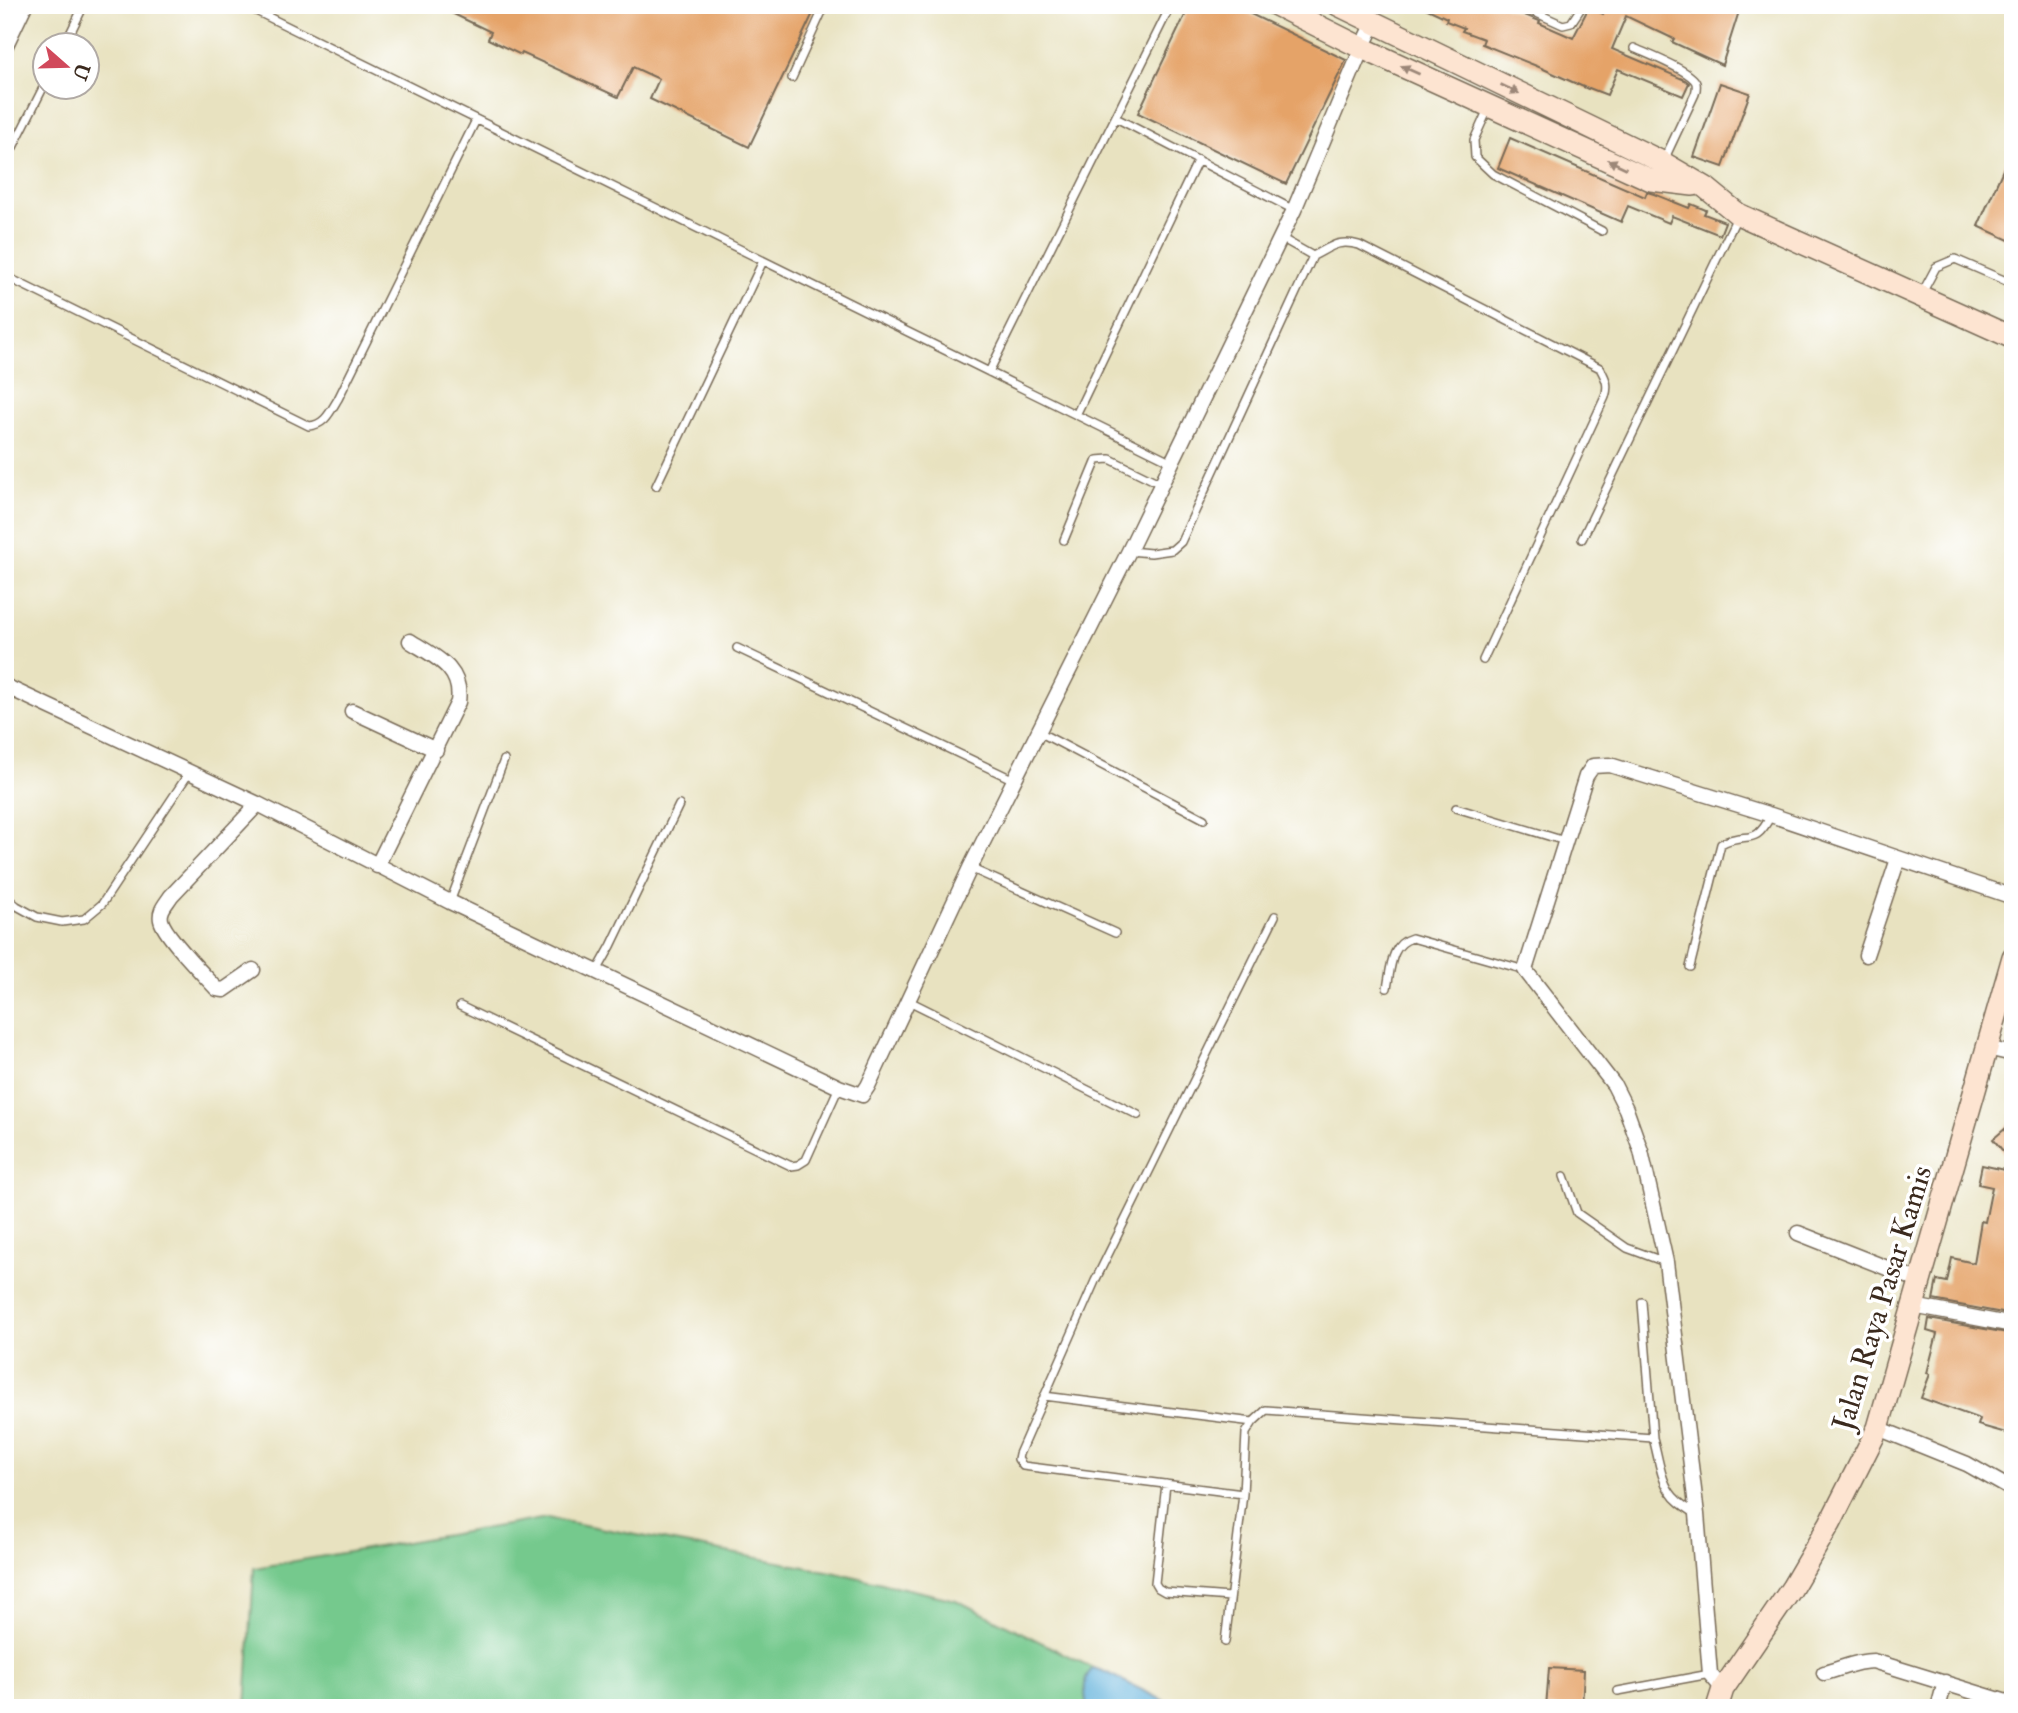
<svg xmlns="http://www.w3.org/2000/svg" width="2018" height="1713" viewBox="0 0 2018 1713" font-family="'IM FELL Double Pica',serif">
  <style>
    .green { fill: #75c98d; stroke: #587a56; stroke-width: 2 }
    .water { fill: #5fb0da; stroke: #4d6d7c; stroke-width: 2 }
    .building { fill: #e5a368 }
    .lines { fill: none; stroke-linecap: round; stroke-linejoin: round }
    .lane-casing { stroke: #786a57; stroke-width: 10 }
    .street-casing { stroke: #786a57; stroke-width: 17 }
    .secondary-casing { stroke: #786a57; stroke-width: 24 }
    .lane { stroke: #fff; stroke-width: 7 }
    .street { stroke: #fff; stroke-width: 14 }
    .secondary { stroke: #fde4d1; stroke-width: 21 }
    .oneway { fill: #9c8778 }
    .labels { text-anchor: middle; stroke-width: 7; stroke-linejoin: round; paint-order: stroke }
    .street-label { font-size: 30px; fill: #3b2a1e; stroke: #fff }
  </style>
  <rect width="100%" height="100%" fill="#fff"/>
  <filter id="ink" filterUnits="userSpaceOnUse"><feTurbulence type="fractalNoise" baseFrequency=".0143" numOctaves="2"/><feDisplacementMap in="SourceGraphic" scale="14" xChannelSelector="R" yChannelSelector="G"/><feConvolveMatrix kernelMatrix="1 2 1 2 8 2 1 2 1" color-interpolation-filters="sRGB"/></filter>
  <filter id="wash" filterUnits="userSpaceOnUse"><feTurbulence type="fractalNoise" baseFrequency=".00686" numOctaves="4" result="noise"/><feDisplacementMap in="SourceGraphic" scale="28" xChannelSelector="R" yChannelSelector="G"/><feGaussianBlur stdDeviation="1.57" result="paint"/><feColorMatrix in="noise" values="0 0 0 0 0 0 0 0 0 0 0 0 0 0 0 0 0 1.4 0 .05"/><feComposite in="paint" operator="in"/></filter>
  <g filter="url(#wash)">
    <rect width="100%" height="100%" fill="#e8e2c0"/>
    <path class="green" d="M 547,1518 L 847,1575 L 956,1600 L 1093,1668 C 1081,1681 1085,1692 1087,1708 L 246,1708 L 254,1568 Z"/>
    <path class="water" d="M 1093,1668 L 1103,1671 L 1179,1708 L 1087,1708 C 1085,1692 1081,1681 1093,1668 Z"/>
    <g id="blocks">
      <path class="building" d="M 435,5 L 817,5 L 749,147 L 650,99 L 659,79 L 633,67 L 618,97 L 522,53 L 521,55 L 488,39 L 491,32 Z
        M 1190,5 L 1232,5 L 1346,60 L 1286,184 L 1138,113 Z
        M 1419,5 L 1500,5 L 1537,20 L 1540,21 L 1539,23 L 1573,38 L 1589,7 L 1603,14 L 1606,7 L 1603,5 L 1741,5 L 1722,65 L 1672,42 L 1674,39 L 1626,16 L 1612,49 L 1685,80 L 1689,83 L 1683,96 L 1618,69 L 1607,95 L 1589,88 L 1588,89 L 1539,67 L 1482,44 L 1484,39 L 1462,31 L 1464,28 L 1446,21 L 1447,18 Z
        M 1720,83 L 1750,93 L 1723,167 L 1694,157 Z
        M 1510,138 L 1645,197 L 1647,192 L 1654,194 L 1689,208 L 1691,204 L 1706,210 L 1704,214 L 1725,222 L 1720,235 L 1672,216 L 1669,223 L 1628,206 L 1621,222 L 1498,168 Z
        M 2013,147 L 2013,242 L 1978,226 Z
        M 2013,1122 L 2013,1163 L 1993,1139 Z
        M 1982,1165 L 2013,1172 L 2013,1315 L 1933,1300 L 1937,1280 L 1947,1282 L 1952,1258 L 1974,1263 L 1981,1221 L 1985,1222 L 1992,1187 L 1978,1184 Z
        M 1929,1319 L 2013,1334 L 2013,1435 L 1978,1425 L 1980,1419 L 1921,1398 L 1930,1374 L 1927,1373 L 1937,1334 L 1927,1331 Z
        M 1549,1668 L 1584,1670 L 1582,1708 L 1546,1708 Z"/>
    </g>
  </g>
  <g filter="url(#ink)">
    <use href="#blocks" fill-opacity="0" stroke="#786a57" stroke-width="2"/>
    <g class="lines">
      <defs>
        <path id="lane" d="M 244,5 L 1172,462
          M 1519,5 L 1563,25 L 1571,23 L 1583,5
          M 64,46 L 84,5
          M 1634,48 C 1647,54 1692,71 1696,83 C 1697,88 1696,90 1695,94 L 1664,160
          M 792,78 L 825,5
          M 1488,109 L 1474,140 L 1475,157 L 1493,174 L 1602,231
          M 1116,118 L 1294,210
          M 5,163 L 46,82
          M 1281,238 L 1313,256
          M 5,276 L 309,426 C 325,425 330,412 338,399 L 476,120
          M 1921,295 L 1936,267 L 1955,259 L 2013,284
          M 989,372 L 1171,5
          M 1076,415 L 1198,160
          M 656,486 L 763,261
          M 1582,539 L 1737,217
          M 1064,540 L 1097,460 L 1110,459 L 1161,484
          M 1129,551 L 1151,553 L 1172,550 L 1181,542 L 1313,256 C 1331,247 1338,239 1359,245 L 1600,368 C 1606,379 1609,385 1605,397 L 1483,660
          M 737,648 L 1014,780
          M 1039,732 L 1204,819
          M 1456,808 L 1565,841
          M 970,868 L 1115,933
          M 5,896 L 17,906 L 37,917 L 62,922 L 84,919 L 102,904 L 189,773
          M 450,902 L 504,760
          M 1690,967 L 1721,844 C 1746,829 1754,850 1771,815
          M 597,971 L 611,946 L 679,805
          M 1387,988 C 1391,969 1390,944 1412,938 L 1525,970
          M 907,1000 L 1138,1115
          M 460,1006 L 791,1166 L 798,1165 L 806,1160 L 839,1087
          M 1564,1176 L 1577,1213 L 1627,1248 L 1665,1262
          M 1642,1302 L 1653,1438
          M 1044,1396 L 1253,1422
          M 1166,1484 L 1155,1583 L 1158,1588 L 1165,1592 L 1230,1597
          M 1243,1494 L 1023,1466 L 1018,1459 L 1019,1454 L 1095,1281 L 1275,916
          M 1225,1642 L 1243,1494 L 1246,1433 L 1253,1422 L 1266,1410 L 1653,1438 C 1658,1455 1660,1477 1670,1492 C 1676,1502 1687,1508 1696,1514
          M 1618,1691 L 1710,1674"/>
        <path id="street" d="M 5,47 L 25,5
          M 5,686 L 258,804 L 450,902 L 839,1087 L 862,1095 L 868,1086 L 970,868 L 1129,551 L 1294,210 L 1362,48 L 1374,23
          M 352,711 L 436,750
          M 377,866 L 458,702 C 463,668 435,657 410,641
          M 1866,955 L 1898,859
          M 253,970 L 224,990 L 217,989 C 205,976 164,935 161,920 C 159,910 166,904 171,896 L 258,804
          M 1987,1048 L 2013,1054
          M 1798,1233 L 1920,1281
          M 1913,1306 L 2013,1325
          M 1878,1428 L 1967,1464 L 2013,1490
          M 1824,1673 C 1841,1669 1855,1661 1873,1661 L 2013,1704
          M 1723,1689 L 1710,1674 L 1697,1514 L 1666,1262 L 1641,1151 L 1626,1109 L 1614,1085 L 1525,970 L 1586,776 L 1593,766 L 1610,765 L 1771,815 L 2013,897
          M 1938,1708 L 1945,1682"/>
        <path id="secondary" d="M 1276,5 L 1362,48 L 1651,180 L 1693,185
          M 1338,5 L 1662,162 L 1705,187 L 1738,214 L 2013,338
          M 1717,1708 L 1723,1689 L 1792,1588 L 1830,1523 L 1878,1428 L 2013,957"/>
      </defs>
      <use href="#lane" class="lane-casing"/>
      <use href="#street" class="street-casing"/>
      <use href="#secondary" class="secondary-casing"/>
      <use href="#lane" class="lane"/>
      <use href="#street" class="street"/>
      <use href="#secondary" class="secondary"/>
    </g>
    <defs><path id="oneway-solid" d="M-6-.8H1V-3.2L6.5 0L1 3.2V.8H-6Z" transform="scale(1.75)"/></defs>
    <g class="oneway">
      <use href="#oneway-solid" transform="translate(1410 70) rotate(-156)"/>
      <use href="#oneway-solid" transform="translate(1510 89) rotate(26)"/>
      <use href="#oneway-solid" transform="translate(1617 164) rotate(-155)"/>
    </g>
  </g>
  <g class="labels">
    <g class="street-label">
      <text transform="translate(1882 1298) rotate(-73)" y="10">Jalan Raya Pasar Kamis</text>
    </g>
  </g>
  <rect width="2018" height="1713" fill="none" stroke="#fff" stroke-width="28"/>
  <g transform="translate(66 66) rotate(110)"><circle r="33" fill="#ffffff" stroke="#b1aaa5" stroke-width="2"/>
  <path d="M0-5L12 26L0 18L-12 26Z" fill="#d1495b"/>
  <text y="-10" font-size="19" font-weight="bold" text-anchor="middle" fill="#3b2a1e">U</text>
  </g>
</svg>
